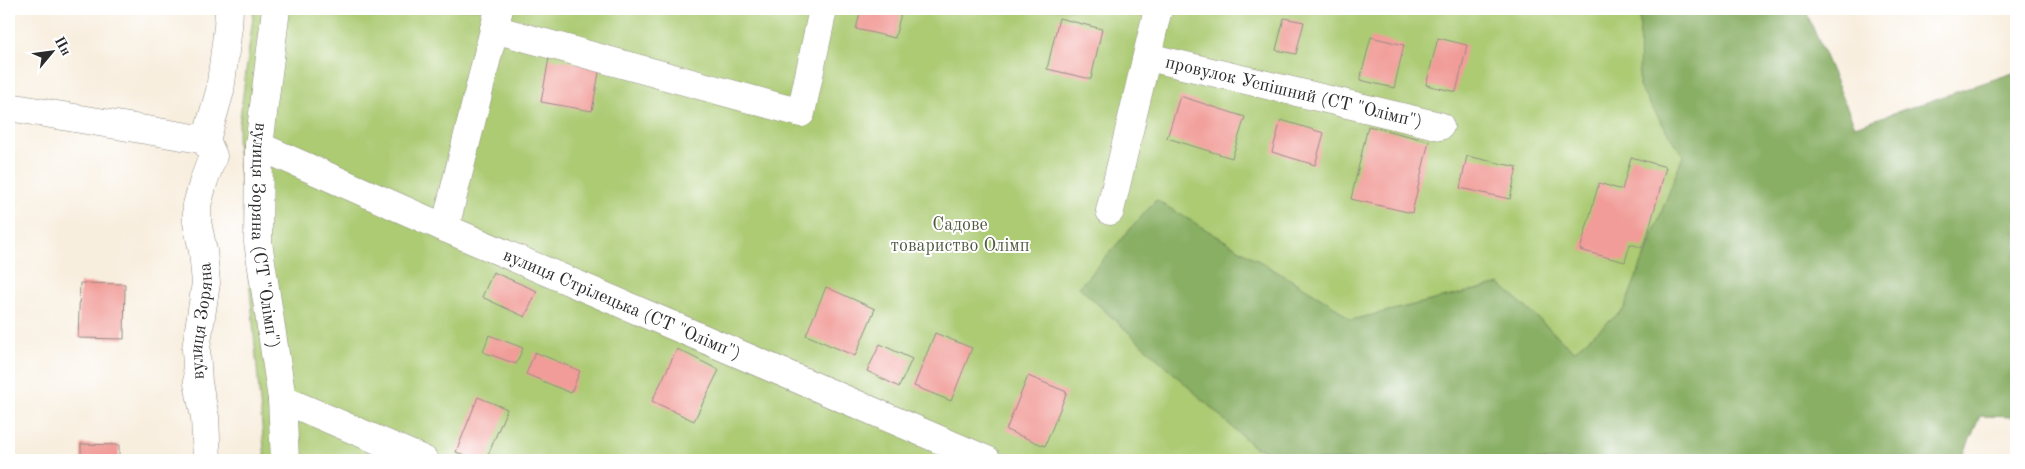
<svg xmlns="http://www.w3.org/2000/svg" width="2025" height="469" viewBox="0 0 2025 469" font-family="'Old Standard TT',serif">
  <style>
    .green { fill: #accb73; stroke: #6c7b4f }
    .forest { fill: #89af65; stroke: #5a6d48 }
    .building { fill: #f19c98 }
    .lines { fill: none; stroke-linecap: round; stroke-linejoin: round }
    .minor-casing { stroke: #928c84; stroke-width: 29 }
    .minor { stroke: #fff; stroke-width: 28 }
    .labels { text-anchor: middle; stroke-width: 4; stroke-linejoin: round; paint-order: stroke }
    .street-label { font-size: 18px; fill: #2b2b2b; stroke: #fff }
    .park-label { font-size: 18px; fill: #525b41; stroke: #fff }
  </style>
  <rect width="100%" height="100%" fill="#fff"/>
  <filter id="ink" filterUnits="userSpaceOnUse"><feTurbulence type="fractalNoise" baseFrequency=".02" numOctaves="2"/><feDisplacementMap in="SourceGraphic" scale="10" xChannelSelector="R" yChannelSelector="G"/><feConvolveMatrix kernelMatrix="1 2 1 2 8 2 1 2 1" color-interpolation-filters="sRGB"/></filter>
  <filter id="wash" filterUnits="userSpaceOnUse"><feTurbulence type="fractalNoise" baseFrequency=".0096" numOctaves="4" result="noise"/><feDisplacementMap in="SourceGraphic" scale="20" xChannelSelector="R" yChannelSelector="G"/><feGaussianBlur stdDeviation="1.12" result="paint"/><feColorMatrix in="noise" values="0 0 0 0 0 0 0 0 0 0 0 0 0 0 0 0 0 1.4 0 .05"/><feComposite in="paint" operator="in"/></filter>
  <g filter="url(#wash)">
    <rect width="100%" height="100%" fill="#f8eede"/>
    <path class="green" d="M 254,9 L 1640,9 L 1683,156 L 1596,460 L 265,460 L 237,141 Z"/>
    <path class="forest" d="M 1640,9 L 1805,9 L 1855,126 L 2016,72 L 2016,417 L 1980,416 L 1961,460 L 1297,460 L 1254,447 L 1079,287 L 1156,200 L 1330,303 L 1351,320 L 1500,284 L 1574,351 L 1624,309 L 1683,156 L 1639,87 Z"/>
    <g id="blocks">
      <path class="building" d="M 861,9 L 902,9 L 895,38 L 856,29 Z
        M 1059,18 L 1102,29 L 1091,79 L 1047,69 Z
        M 1284,18 L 1304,22 L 1296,54 L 1276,50 Z
        M 1371,37 L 1404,45 L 1394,88 L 1360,80 Z
        M 1438,38 L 1467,45 L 1456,92 L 1426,85 Z
        M 549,58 L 600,67 L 592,111 L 541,102 Z
        M 1180,96 L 1245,117 L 1232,158 L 1167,138 Z
        M 1281,120 L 1324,133 L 1315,165 L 1272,152 Z
        M 1368,126 L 1429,141 L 1412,213 L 1351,199 Z
        M 1467,156 L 1517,167 L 1510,199 L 1460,188 Z
        M 1631,157 L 1666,167 L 1644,248 L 1630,244 L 1625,262 L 1580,250 L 1599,183 L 1622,190 Z
        M 493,272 L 537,291 L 525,317 L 482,297 Z
        M 80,283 L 125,284 L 124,339 L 78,338 Z
        M 826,287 L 875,309 L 855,356 L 806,335 Z
        M 935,333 L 972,348 L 951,401 L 914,386 Z
        M 489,335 L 523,348 L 516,364 L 483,352 Z
        M 880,344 L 912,359 L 899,387 L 867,371 Z
        M 677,349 L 719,370 L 694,421 L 652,401 Z
        M 535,352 L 580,371 L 571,393 L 526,374 Z
        M 1028,376 L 1067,392 L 1045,446 L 1006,430 Z
        M 478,397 L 507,409 L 486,460 L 477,460 L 456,452 Z
        M 81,444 L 119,445 L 119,460 L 81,460 Z"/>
    </g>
  </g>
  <g filter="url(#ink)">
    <use href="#blocks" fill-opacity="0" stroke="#928c84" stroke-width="1"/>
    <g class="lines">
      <defs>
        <g id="minor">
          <path id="s1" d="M 276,9 L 259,146 L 258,242 L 282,399 L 285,460"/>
          <path d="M 494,29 L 801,113 L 823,9"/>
          <path id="s2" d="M 1148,57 L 1440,126"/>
          <path d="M 9,107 L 206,140"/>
          <path id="s3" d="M 259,146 L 445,228 L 987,460"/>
          <path d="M 1110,211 L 1158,9"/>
          <path d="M 445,228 L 499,9"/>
          <path d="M 282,399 L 424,460"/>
          <path id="s4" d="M 207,460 L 205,417 L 198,383 L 196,349 L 206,283 L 203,251 L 197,222 L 197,205 L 204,180 L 213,156 L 206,140 L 220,91 L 228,27 L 229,9"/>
        </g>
      </defs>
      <use href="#minor" class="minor-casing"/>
      <use href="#minor" class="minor"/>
    </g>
  </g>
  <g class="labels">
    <g class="street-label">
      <text dy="6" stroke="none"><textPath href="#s2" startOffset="150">провулок Успішний (СТ "Олімп")</textPath></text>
      <text dy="6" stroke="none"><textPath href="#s1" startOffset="228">вулиця Зоряна (СТ "Олімп")</textPath></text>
      <text dy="6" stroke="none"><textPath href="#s3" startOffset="396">вулиця Стрілецька (СТ "Олімп")</textPath></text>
      <text dy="6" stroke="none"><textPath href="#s4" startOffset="140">вулиця Зоряна</textPath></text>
    </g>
    <g class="park-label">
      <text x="960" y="230">Садове<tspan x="960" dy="21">товариство Олімп</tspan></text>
    </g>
  </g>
  <rect width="2025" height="469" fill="none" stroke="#fff" stroke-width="30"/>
  <g transform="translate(52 52) rotate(61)" stroke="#ffffff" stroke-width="4" paint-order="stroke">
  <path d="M0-4L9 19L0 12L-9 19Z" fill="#2b2b2b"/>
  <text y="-8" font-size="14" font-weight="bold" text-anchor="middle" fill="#2b2b2b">Пн</text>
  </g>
</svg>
